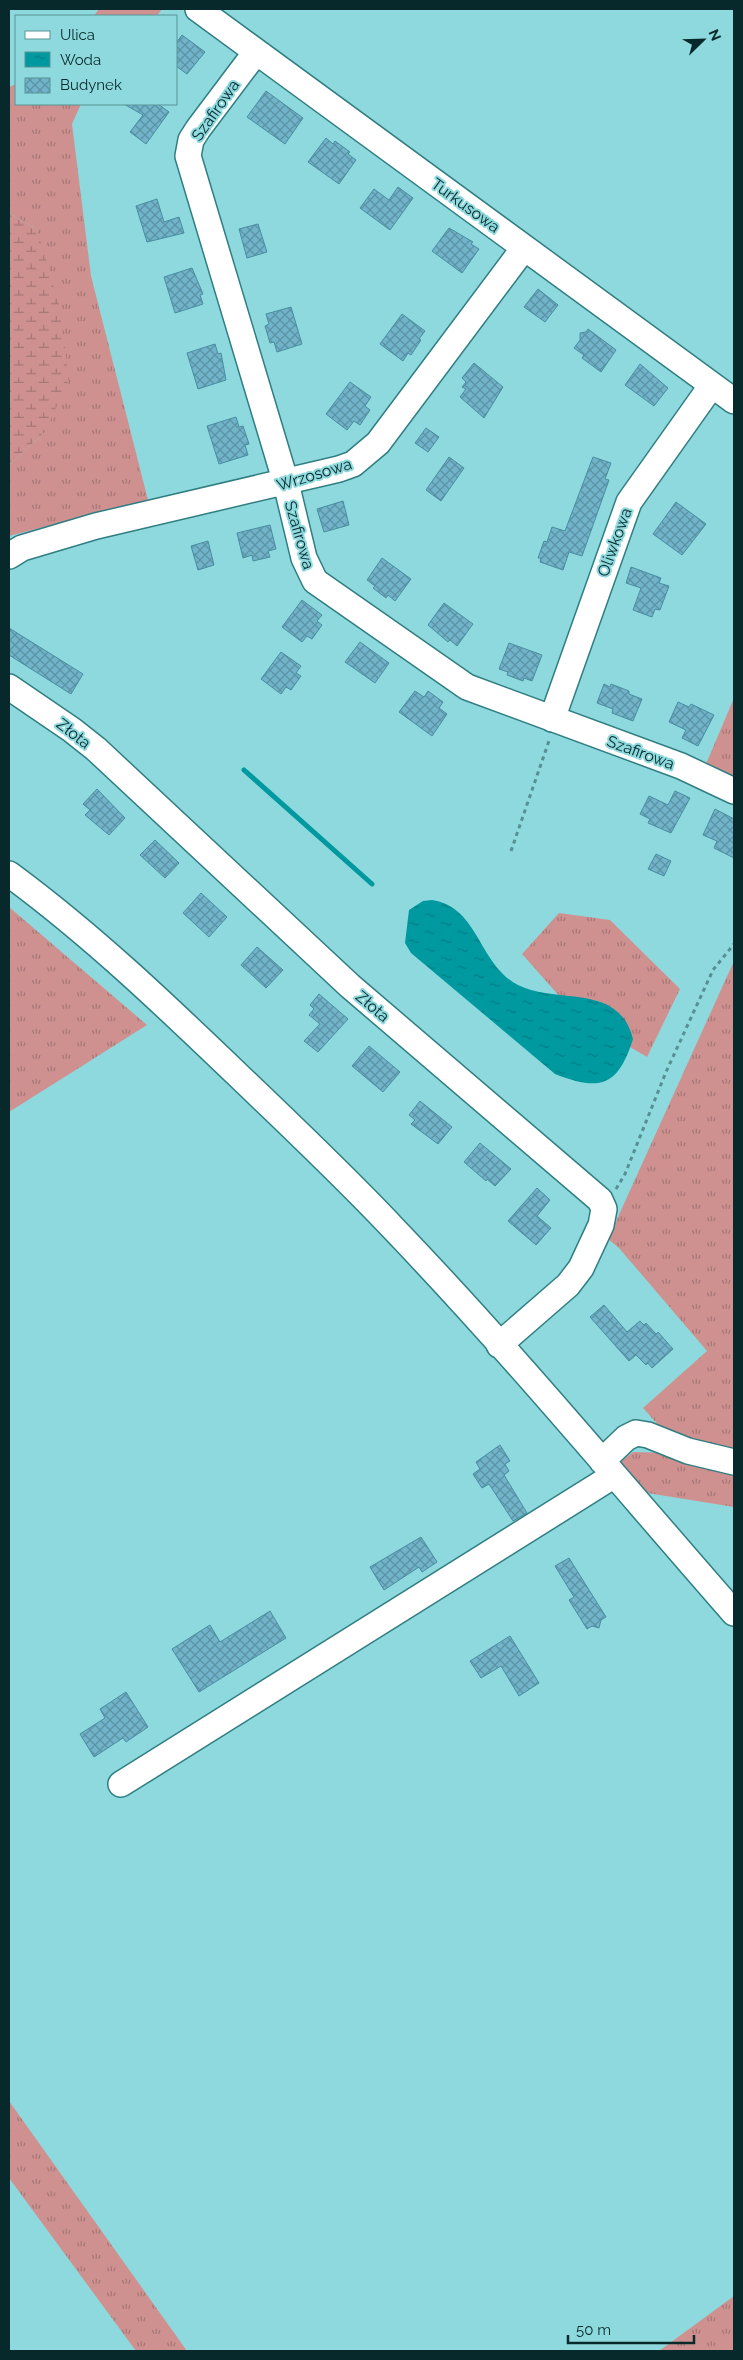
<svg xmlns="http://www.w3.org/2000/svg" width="743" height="2360" viewBox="0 0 743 2360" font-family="Raleway,sans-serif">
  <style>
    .grass { fill: url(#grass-tufts) }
    .wetland { fill: url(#wetland-marsh) }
    .water { fill: url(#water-ripples) }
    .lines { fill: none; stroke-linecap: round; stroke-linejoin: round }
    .stream { stroke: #0099a0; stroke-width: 5 }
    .building { fill: url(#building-cross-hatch); stroke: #498da1 }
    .minor-casing { stroke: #307e82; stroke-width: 28 }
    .path { stroke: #569093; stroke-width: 3; stroke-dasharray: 4 4; stroke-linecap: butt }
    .minor { stroke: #fff; stroke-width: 25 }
    .labels { text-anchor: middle; stroke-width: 4; stroke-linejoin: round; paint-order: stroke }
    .street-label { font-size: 16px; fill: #08292b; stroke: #8dd9dd }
  </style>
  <defs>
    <pattern id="grass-tufts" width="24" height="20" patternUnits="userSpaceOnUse" patternTransform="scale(1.25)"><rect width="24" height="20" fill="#cf9190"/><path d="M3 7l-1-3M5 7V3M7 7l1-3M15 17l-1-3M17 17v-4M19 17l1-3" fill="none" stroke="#a67676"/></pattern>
    <pattern id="wetland-marsh" width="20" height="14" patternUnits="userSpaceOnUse" patternTransform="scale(1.25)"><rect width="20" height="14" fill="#cf9190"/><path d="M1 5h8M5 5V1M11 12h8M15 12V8" fill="none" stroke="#a67676"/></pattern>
    <pattern id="water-ripples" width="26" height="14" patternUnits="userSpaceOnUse" patternTransform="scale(1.25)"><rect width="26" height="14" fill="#0099a0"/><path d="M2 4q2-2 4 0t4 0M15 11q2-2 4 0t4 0" fill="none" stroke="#007d83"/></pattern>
    <pattern id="building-cross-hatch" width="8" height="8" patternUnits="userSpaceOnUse" patternTransform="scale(1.25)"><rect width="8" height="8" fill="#71b4ca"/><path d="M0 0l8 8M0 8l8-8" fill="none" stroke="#5b92a4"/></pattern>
  </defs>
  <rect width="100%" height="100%" fill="#8dd9dd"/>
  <path class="grass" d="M 99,9 L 162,9 L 157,16 L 94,16 Z
    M 16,84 L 16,104 L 81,104 L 72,124 L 91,276 L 148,500 L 9,536 L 9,465 L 45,432 L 37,229 L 9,213 L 9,87 Z
    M 734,698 L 734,778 L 706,764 Z
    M 9,907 L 147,1025 L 9,1112 Z
    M 559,913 L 610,920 L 680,989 L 647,1057 L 577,1016 L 522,954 Z
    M 734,961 L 734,1454 L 669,1437 L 643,1408 L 707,1351 L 619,1248 L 608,1239 Z
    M 633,1452 L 672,1453 L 734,1467 L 734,1507 L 641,1492 L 618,1464 Z
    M 9,2101 L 187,2351 L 136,2351 L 9,2178 Z
    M 734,2296 L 734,2351 L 659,2351 Z"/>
  <path class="wetland" d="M 9,213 L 37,229 L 59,304 L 69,379 L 45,432 L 9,465 Z"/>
  <path class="water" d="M 432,900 C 479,907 478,964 518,985 C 557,1005 619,982 633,1039 C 618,1086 601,1092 555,1074 L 411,953 L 405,943 L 409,910 L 423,901 Z"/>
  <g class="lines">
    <path class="stream" d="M 244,770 L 372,884"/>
  </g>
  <path class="building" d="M 182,35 L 205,52 L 187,74 L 176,66 L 176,43 Z
    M 266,91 L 303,118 L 285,144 L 247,117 Z
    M 124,104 L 158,104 L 169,112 L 146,144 L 130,132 L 143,115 Z
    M 326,138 L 333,144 L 335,141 L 350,152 L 348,154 L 356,160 L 339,184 L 308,162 Z
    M 398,187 L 413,198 L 390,230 L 360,208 L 374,189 L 389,200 Z
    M 157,199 L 164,222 L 179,217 L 184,233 L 147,242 L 136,206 Z
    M 258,224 L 267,252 L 247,258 L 239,229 Z
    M 449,228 L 473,242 L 471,244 L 479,249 L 462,273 L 432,251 Z
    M 192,268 L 203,294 L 200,295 L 203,304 L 175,313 L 164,277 Z
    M 538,289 L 558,305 L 545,322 L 524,307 Z
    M 291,307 L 302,344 L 277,352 L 274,342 L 270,343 L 265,326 L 269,324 L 266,314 Z
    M 402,314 L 425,331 L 419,339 L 421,340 L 411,355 L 408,353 L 403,361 L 380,344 Z
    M 588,329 L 616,350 L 601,372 L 582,358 L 584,355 L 574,348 L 580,340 L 580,333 L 586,332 Z
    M 215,344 L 218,354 L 221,353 L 226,380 L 198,389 L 187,353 Z
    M 474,363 L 503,387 L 484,418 L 460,397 L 466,389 L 462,387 L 466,382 L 462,378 Z
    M 640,364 L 668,388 L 654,406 L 625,385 Z
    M 350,382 L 371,397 L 365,406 L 370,410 L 360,425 L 354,421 L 347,430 L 326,414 Z
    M 236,417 L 239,427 L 243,426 L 249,444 L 245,445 L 248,455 L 219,464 L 207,426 Z
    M 426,428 L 439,437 L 428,452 L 415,443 Z
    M 449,457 L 464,468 L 441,501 L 426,490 Z
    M 593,457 L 611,463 L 605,479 L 609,480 L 582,556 L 569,552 L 563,570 L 540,562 L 541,558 L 538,558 L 544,541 L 547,542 L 552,527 L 565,531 Z
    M 343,501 L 349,525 L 324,532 L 317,509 Z
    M 676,502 L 706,524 L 682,555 L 653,534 Z
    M 270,525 L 276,549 L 268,551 L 270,557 L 253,561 L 252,555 L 243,558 L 237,533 Z
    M 208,541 L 214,565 L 198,570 L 191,546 Z
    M 382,558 L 411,579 L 395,601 L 388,595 L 386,598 L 373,588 L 375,586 L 367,580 Z
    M 631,567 L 661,578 L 659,583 L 669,586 L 660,610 L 655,609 L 652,617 L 633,610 L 641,588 L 626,583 Z
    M 302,600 L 322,615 L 317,621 L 322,625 L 312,639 L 307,636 L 302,642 L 282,627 Z
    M 444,603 L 473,624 L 457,646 L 450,640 L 448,642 L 428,625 Z
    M 9,628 L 83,674 L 71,694 L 9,655 Z
    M 360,642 L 389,663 L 375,683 L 345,662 Z
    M 509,643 L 542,655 L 532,681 L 524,678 L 523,681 L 507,675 L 508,672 L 499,669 Z
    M 281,652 L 301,666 L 296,673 L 301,676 L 291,690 L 286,687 L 281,694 L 261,679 Z
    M 604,684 L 610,687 L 611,684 L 629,691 L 629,694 L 642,699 L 633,721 L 612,713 L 613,709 L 597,703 Z
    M 415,691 L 424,697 L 428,691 L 443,702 L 439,708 L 447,714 L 432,736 L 399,712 Z
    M 678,702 L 689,707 L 691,704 L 714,715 L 698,746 L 682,738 L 686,730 L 669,722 Z
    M 97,789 L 125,818 L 109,835 L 85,815 L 90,810 L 83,804 Z
    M 675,791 L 690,798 L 671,833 L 648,823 L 650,819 L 640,814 L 649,796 L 668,805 Z
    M 715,809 L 734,819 L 734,858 L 714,848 L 717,841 L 703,835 Z
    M 155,840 L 179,863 L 165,878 L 140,855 Z
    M 656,854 L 671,861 L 664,876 L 648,869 Z
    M 201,893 L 227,917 L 209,937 L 183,913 Z
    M 257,947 L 283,970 L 266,988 L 241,965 Z
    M 319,994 L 348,1019 L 318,1052 L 304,1041 L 320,1024 L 309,1015 L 314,1009 L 310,1005 Z
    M 369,1046 L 400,1072 L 383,1092 L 352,1066 Z
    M 420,1101 L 452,1127 L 438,1144 L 411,1124 L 415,1120 L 409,1115 Z
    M 480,1143 L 511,1169 L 495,1186 L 487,1179 L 486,1181 L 464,1162 Z
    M 537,1188 L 550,1200 L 537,1216 L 551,1228 L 536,1245 L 508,1221 Z
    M 604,1305 L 627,1332 L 640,1321 L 644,1325 L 646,1323 L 656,1334 L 658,1332 L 673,1349 L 652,1368 L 648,1363 L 646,1365 L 636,1355 L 629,1361 L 590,1317 Z
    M 500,1445 L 510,1461 L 505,1464 L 509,1471 L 504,1475 L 527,1513 L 513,1521 L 489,1484 L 482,1488 L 473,1474 L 480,1469 L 476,1462 Z
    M 421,1537 L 437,1562 L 422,1572 L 419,1567 L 384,1590 L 370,1567 Z
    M 569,1558 L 606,1617 L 601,1620 L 599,1628 L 592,1626 L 587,1629 L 569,1600 L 574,1597 L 555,1566 Z
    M 270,1611 L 286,1638 L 199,1692 L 172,1649 L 210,1625 L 220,1642 Z
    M 510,1636 L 539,1683 L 519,1696 L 501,1666 L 481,1678 L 470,1661 Z
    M 126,1692 L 148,1727 L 126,1742 L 123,1738 L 94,1757 L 80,1734 L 105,1718 L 100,1709 Z"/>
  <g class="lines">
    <defs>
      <path id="minor" d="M 198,9 L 734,401
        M 256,52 L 198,129 L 191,140 L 188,156 L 286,483 L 304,558 L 315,581 L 467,687 L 681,766 L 734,791
        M 9,556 L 22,548 L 96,526 L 339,469 L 353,464 L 378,443 L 524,248
        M 9,687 L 72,730 L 96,749 L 350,986 L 600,1200 L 604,1209 L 601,1225 L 581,1268 L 568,1285 L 499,1345
        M 552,719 L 629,502 L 712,385
        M 9,874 C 92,935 166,1006 240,1077 C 291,1126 343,1175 392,1227 C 511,1351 621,1484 734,1613
        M 602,1461 L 626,1438 L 636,1433 L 648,1435 L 688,1451 L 734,1462
        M 121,1784 L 613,1476"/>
    </defs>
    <use href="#minor" class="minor-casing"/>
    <path class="path" d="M 511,851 L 550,738
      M 616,1189 L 625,1174 L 666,1072 L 713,970 L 734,944"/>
    <use href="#minor" class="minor"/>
  </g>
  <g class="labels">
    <g class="street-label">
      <text transform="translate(215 110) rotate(-55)" y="6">Szafirowa</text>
      <text transform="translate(466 205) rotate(36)" y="6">Turkusowa</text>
      <text transform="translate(314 474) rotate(-17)" y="6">Wrzosowa</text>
      <text transform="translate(300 535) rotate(74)" y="6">Szafirowa</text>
      <text transform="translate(614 542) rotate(-70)" y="6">Oliwkowa</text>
      <text transform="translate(74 733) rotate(38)" y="6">Złota</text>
      <text transform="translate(641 752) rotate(20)" y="6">Szafirowa</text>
      <text transform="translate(373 1006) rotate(40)" y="6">Złota</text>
    </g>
  </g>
  <rect width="743" height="2360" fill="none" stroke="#08292b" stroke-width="20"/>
  <rect x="15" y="15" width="162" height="90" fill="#8dd9dd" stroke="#589396"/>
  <rect x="25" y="31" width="25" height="8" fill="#ffffff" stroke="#589396"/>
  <text x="60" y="40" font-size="15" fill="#08292b">Ulica</text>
  <rect x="25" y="52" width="25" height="15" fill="url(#water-ripples)" stroke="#589396"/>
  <text x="60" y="65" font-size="15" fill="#08292b">Woda</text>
  <rect x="25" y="78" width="25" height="15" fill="url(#building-cross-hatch)" stroke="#589396"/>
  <text x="60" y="90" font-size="15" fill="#08292b">Budynek</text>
  <g transform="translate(703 40) rotate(67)" stroke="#8dd9dd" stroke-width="4" paint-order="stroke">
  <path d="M0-4L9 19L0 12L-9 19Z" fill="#08292b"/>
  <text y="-8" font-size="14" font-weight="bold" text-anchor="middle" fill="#08292b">N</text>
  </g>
  <path d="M568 2335v8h126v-8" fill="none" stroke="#08292b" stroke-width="2.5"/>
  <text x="576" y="2335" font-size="15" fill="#08292b" stroke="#8dd9dd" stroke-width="4" paint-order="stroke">50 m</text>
</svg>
